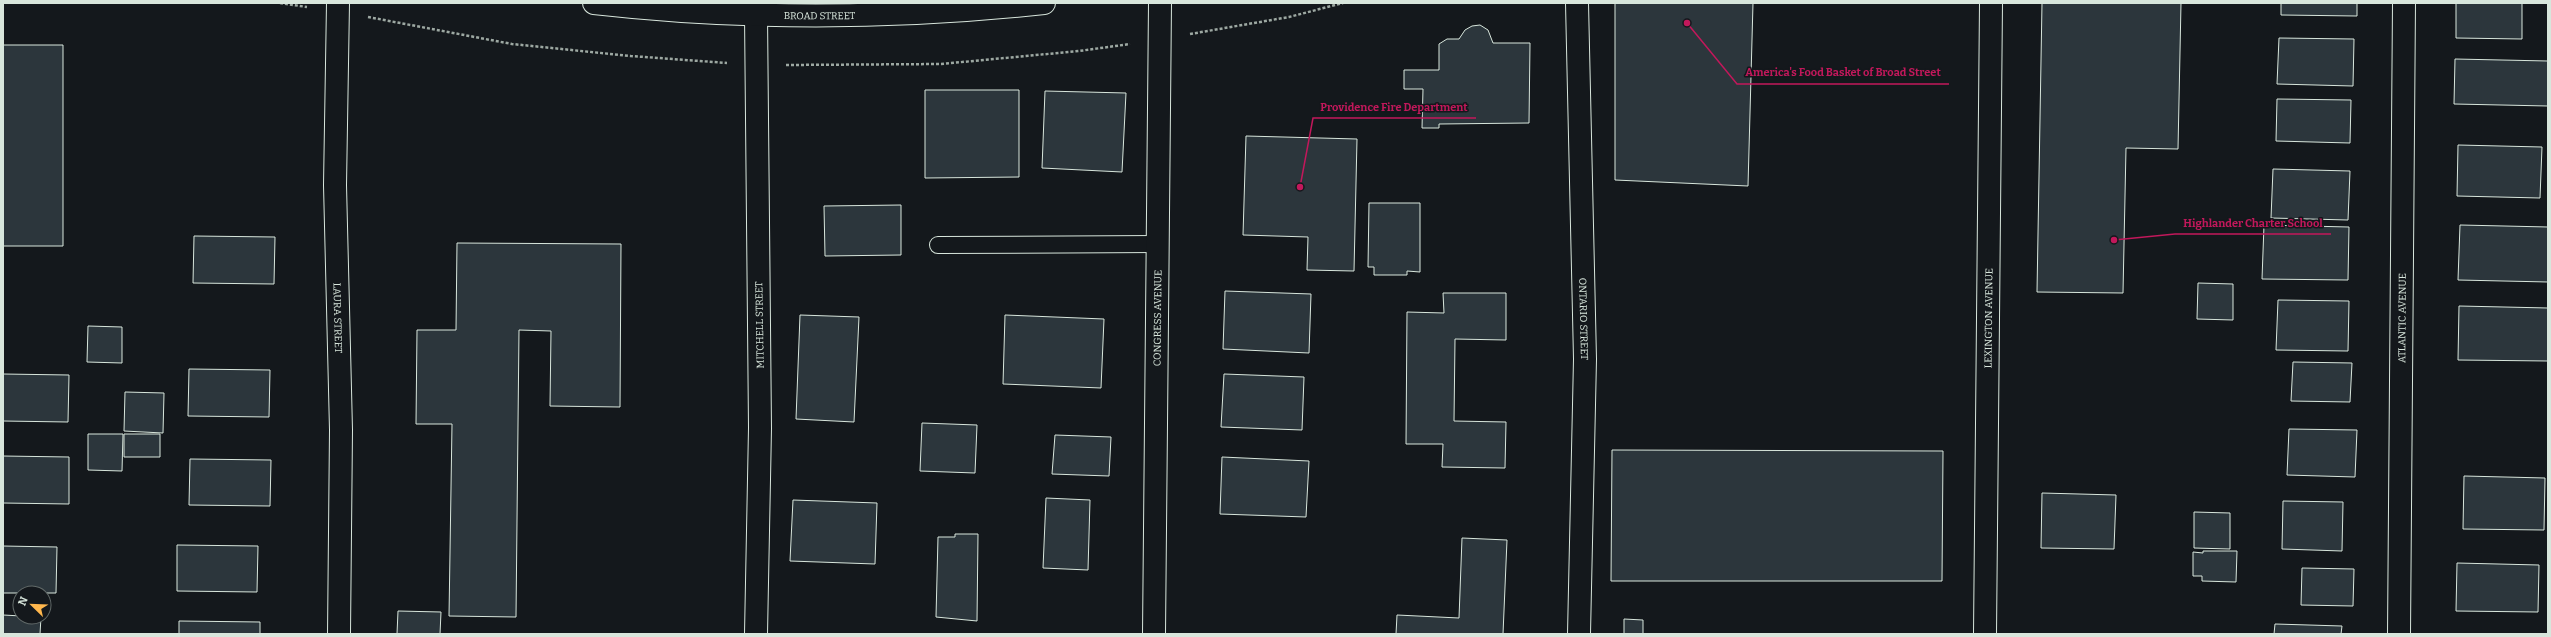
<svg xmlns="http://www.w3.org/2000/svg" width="2551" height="637" viewBox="0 0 2551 637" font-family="Bitter,serif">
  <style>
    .building { fill: #2c363c; stroke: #d8e6dc }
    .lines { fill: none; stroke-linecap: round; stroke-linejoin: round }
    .service-casing { stroke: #d8e6dc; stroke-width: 18 }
    .minor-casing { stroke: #d8e6dc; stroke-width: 24 }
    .primary-casing { stroke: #d8e6dc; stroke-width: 24 }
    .path { stroke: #9da8a2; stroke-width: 2.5; stroke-dasharray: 3 2; stroke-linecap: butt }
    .service { stroke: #14181c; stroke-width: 16 }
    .minor { stroke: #14181c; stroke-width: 22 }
    .primary { stroke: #14181c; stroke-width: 22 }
    .labels { text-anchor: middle; stroke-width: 3; stroke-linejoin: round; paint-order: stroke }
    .street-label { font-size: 10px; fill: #d8e6dc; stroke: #14181c }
    .leader { fill: none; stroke: #c2185b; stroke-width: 1.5 }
    .callout-dot { fill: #c2185b; stroke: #14181c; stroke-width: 1.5 }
    .callout-label { font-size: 11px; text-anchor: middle; font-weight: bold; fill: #c2185b; stroke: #14181c; stroke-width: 3; stroke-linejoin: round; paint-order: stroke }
  </style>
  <rect width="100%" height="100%" fill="#14181c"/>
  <path class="building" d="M 1615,3 L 1753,3 L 1748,186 L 1615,180 Z
    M 2042,3 L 2181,3 L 2178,149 L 2126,148 L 2123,293 L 2037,292 Z
    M 2281,3 L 2357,3 L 2357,16 L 2281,15 Z
    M 2456,3 L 2522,3 L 2522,39 L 2456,38 Z
    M 1480,25 L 1488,30 L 1493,43 L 1530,43 L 1529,123 L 1439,124 L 1439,128 L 1422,128 L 1423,89 L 1404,89 L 1404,70 L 1439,70 L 1439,44 L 1447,39 L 1459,39 L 1465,30 L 1472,26 Z
    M 2279,38 L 2354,39 L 2353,86 L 2277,84 Z
    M 3,45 L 63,45 L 63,246 L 3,246 Z
    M 2455,59 L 2548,61 L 2548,106 L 2454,104 Z
    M 925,90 L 1019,90 L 1019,177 L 925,178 Z
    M 1045,91 L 1126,93 L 1122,172 L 1042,168 Z
    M 2277,99 L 2351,100 L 2350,143 L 2276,141 Z
    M 1246,136 L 1357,139 L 1354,271 L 1307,270 L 1308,237 L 1243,235 Z
    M 2458,145 L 2542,147 L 2540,198 L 2457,196 Z
    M 2273,169 L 2350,171 L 2348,220 L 2271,218 Z
    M 1369,203 L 1420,203 L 1420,272 L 1407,271 L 1407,275 L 1374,275 L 1374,267 L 1368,267 Z
    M 901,205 L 901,255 L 825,256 L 824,206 Z
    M 2264,225 L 2349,227 L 2348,280 L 2262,279 Z
    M 2460,225 L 2548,227 L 2548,282 L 2458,280 Z
    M 194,236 L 275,237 L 274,284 L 193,283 Z
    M 457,243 L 621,244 L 620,407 L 550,406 L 551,331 L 519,330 L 516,617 L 449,616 L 452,424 L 416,424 L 417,330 L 456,330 Z
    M 2198,283 L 2233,284 L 2233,320 L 2197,319 Z
    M 1225,291 L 1311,294 L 1309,353 L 1223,349 Z
    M 1443,293 L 1506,293 L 1506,340 L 1455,339 L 1454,421 L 1506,422 L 1505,468 L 1442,467 L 1443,444 L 1406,444 L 1407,312 L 1444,313 Z
    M 2278,300 L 2349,301 L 2348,351 L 2276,350 Z
    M 2459,306 L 2548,308 L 2548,361 L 2458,360 Z
    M 800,315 L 859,317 L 854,422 L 796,419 Z
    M 1005,315 L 1104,319 L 1101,388 L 1003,384 Z
    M 88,326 L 122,327 L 122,363 L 87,362 Z
    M 2293,362 L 2352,363 L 2350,402 L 2291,401 Z
    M 189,369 L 270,370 L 269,417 L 188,416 Z
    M 3,374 L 69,375 L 68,422 L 3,421 Z
    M 1224,374 L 1304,377 L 1302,430 L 1221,427 Z
    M 125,392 L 164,393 L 163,433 L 124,431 Z
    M 922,423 L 977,425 L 975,473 L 920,471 Z
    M 2289,429 L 2357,430 L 2355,477 L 2287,475 Z
    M 88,434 L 123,434 L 122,471 L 88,470 Z
    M 124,434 L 160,434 L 160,457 L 124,457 Z
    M 1055,435 L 1111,437 L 1109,476 L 1052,474 Z
    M 1612,450 L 1943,451 L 1942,581 L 1611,581 Z
    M 3,456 L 69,457 L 69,504 L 3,503 Z
    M 1222,457 L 1309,461 L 1306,517 L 1220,514 Z
    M 190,459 L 271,460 L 270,506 L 189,505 Z
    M 2464,476 L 2545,478 L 2544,530 L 2463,529 Z
    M 2042,493 L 2116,495 L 2114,549 L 2041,548 Z
    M 1046,498 L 1090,500 L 1088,570 L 1043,568 Z
    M 793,500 L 877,503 L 875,564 L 790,561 Z
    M 2283,501 L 2343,502 L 2342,551 L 2282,549 Z
    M 2194,512 L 2230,513 L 2230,549 L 2194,548 Z
    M 955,534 L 978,534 L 977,621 L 936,617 L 938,537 L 955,537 Z
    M 1462,538 L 1507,540 L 1503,634 L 1396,634 L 1397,615 L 1459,618 Z
    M 177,545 L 258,546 L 257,592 L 177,591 Z
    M 3,546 L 57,547 L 56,593 L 3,593 Z
    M 2203,551 L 2237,551 L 2236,582 L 2202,581 L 2202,576 L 2193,576 L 2193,552 L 2203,553 Z
    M 2457,563 L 2539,565 L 2538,612 L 2456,611 Z
    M 2302,568 L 2354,569 L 2353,606 L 2301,605 Z
    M 398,611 L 441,612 L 440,634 L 397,634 Z
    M 3,615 L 41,617 L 40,634 L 3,634 Z
    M 1624,619 L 1643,620 L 1643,634 L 1624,634 Z
    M 179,621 L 260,622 L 260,634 L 179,634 Z
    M 2275,624 L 2342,626 L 2341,634 L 2274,634 Z"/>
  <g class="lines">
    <defs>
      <path id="service" d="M 938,245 L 1158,244"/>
      <g id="minor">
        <path id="s1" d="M 338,3 L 335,185 L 341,430 L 339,634"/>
        <path id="s2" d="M 1577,3 L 1585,359 L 1579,634"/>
        <path d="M 756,634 L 760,428 L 756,15"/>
        <path id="s3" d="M 1154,634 L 1160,3"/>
        <path id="s4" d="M 1985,634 L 1991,3"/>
        <path id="s5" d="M 2399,634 L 2404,3"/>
      </g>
      <g id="primary">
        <path id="s6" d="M 594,3 C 744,20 895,19 1044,3"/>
      </g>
    </defs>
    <use href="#service" class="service-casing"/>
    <use href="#minor" class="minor-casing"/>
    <use href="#primary" class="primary-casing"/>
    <path class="path" d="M 280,3 L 307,7
      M 368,17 L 512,44 L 631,56 L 727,63
      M 1190,34 L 1289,17 L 1343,3
      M 786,65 L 941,64 L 1079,51 L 1130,44"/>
    <use href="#service" class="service"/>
    <use href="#minor" class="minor"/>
    <use href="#primary" class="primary"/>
  </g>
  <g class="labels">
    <g class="street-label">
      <text dy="4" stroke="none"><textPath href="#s6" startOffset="226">BROAD STREET</textPath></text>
      <text dy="4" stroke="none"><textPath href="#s1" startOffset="315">LAURA STREET</textPath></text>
      <text dy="4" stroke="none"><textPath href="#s2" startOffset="316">ONTARIO STREET</textPath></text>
      <text dy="4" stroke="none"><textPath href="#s4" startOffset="316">LEXINGTON AVENUE</textPath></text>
      <text dy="4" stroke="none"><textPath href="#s5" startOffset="316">ATLANTIC AVENUE</textPath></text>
      <text dy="4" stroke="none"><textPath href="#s3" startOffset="316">CONGRESS AVENUE</textPath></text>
      <text transform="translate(759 325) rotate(-91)" y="4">MITCHELL STREET</text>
    </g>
  </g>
  <path class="leader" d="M1687 23L1737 84H1949M1300 187L1313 118H1476M2114 240L2175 234H2331"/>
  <g class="callout-dot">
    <circle cx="1687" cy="23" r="4"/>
    <circle cx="1300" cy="187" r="4"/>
    <circle cx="2114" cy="240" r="4"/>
  </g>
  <g class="callout-label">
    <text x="1843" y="76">America's Food Basket of Broad Street</text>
    <text x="1394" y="111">Providence Fire Department</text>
    <text x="2253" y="227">Highlander Charter School</text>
  </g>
  <rect width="2551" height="637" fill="none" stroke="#d8e6dc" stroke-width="8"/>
  <g transform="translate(32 605) rotate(293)"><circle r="19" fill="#14181c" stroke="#626a69"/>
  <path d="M0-3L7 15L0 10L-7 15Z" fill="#ffb74d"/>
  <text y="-6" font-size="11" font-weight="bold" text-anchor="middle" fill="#d8e6dc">N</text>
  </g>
</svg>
